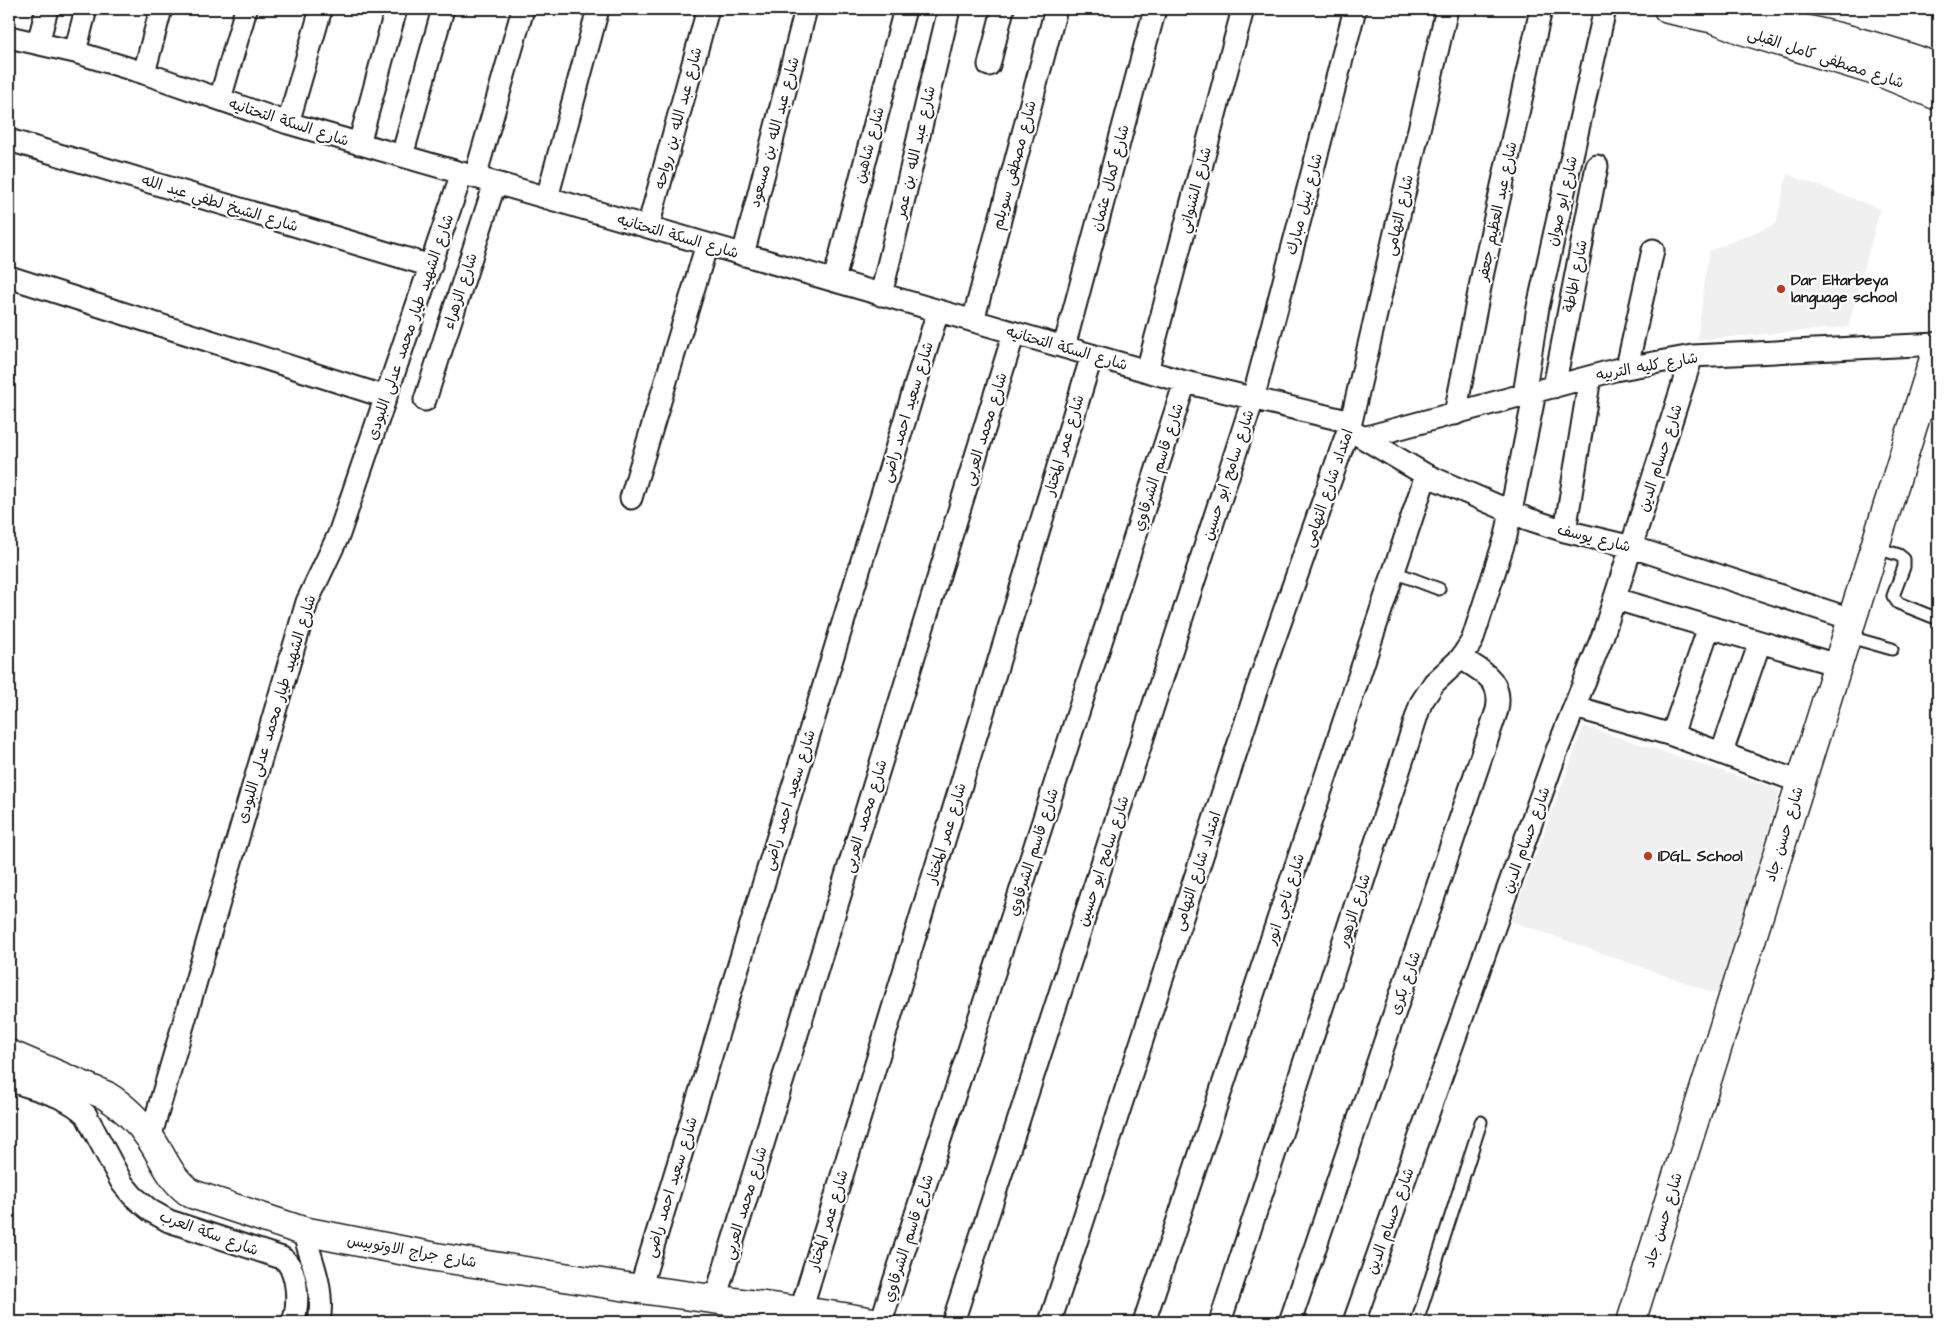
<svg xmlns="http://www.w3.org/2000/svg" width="1947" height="1331" viewBox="0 0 1947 1331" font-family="'Architects Daughter','Playpen Sans Arabic',sans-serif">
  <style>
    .built { fill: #f0f0f0 }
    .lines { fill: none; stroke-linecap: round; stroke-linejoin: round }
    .lane-casing { stroke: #1c1c1c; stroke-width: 15 }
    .street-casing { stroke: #1c1c1c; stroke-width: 25 }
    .secondary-casing { stroke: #1c1c1c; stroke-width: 31 }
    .lane { stroke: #fff; stroke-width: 11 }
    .street { stroke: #fff; stroke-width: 21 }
    .secondary { stroke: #fff; stroke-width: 28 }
    .poi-dot { fill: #c8321e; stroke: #fff; stroke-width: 2 }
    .labels { text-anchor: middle; stroke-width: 4.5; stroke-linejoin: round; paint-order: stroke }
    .street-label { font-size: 15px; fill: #1c1c1c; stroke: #fff }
    .poi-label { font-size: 15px; font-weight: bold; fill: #1c1c1c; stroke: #fff; text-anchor: start }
  </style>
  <rect width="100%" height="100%" fill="#fff"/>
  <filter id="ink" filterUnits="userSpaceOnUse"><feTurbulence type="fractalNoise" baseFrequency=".02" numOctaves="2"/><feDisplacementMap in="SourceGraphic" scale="10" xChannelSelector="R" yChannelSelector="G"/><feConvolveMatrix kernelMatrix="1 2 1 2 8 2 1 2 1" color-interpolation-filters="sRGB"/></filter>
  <g filter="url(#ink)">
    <path class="built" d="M 1787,174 L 1880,209 L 1848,327 L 1697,340 L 1709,251 L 1776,224 Z
      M 1584,726 L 1780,790 L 1720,995 L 1511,921 Z"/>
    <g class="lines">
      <defs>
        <path id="lane" d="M 1918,408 L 1938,415
          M 1874,547 L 1899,555 L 1904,559 L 1904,567 L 1893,596 L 1898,603 L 1938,619
          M 1394,572 L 1439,589
          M 1846,636 L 1892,649
          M 1417,1322 L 1481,1122"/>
        <path id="street" d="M 9,37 L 75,52 L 144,73 L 288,123 L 1185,382 L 1351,422
          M 38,43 L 47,9
          M 75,52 L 86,9
          M 989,65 L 1003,9
          M 144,73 L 161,9
          M 220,99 L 246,9
          M 288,123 L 321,9
          M 9,140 L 431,266
          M 359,144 L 396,9
          M 402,156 L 443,9
          M 475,177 L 523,9
          M 547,198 L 598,9
          M 648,227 L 708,9
          M 743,255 L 806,9
          M 9,277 L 386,397
          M 834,280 L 905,9
          M 881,295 L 949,9
          M 973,321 L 1056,9
          M 1064,347 L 1155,9
          M 1627,367 L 1653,250
          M 1147,371 L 1243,9
          M 1554,387 L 1597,166
          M 1524,395 L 1538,307 L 1605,9
          M 425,400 L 495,183
          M 1455,414 L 1483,272 L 1541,9
          M 1355,433 L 1426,475 L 1528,519 L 1565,531 L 1632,547 L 1851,619
          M 1363,438 L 1615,370 L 1692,356 L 1938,344
          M 631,498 L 707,244
          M 1565,531 L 1590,377
          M 1616,599 L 1837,665
          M 1575,707 L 1672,735 L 1800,782
          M 1672,735 L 1709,627
          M 1722,752 L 1760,642
          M 9,1080 C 34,1089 67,1095 86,1115 L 122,1183 L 133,1196 L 151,1211 L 169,1221 L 282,1258 C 299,1269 299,1305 293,1322
          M 150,1138 L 307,602 L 339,534 L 462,173
          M 303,1231 C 312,1262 325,1290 319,1322
          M 640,1289 L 938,311
          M 715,1299 L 1014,333
          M 801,1310 L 1092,355
          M 881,1322 L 1185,382
          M 953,1322 L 1253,399 L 1355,9
          M 1050,1322 L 1256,691 L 1351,422 L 1447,9
          M 1144,1322 L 1426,475
          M 1220,1322 L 1421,703 L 1434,683 L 1461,658 L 1472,641 L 1506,536 L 1535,392
          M 1290,1322 L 1497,710 C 1503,680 1483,672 1461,658
          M 1354,1322 L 1556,753 L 1603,635 L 1692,356"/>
        <path id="secondary" d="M 1668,9 L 1715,19 L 1742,30 L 1882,73 L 1938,96
          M 1759,19 C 1820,32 1880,45 1938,68
          M 9,1054 L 105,1095 C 123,1106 138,1120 150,1138 C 164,1158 170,1180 192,1194 L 303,1231 L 436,1257 L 640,1289 L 844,1317 L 873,1322
          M 1631,1322 L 1938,346"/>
      </defs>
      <use href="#lane" class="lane-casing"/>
      <use href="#street" class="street-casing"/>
      <use href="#secondary" class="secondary-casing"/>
      <use href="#lane" class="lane"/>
      <use href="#street" class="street"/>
      <use href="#secondary" class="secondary"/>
    </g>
  </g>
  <g class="poi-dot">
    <circle cx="1781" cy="289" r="5"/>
    <circle cx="1648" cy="856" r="5"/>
  </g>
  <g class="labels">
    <g class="street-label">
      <text transform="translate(1826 58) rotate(18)" y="5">شارع مصطفى كامل القبلى</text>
      <text transform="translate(678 118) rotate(-75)" y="5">شارع عبد الله بن رواحه</text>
      <text transform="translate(289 122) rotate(18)" y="5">شارع السكة التحتانيه</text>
      <text transform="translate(774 132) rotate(-75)" y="5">شارع عبد الله بن مسعود</text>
      <text transform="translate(869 145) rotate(-75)" y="5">شارع شاهين</text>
      <text transform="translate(915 152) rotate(-77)" y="5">شارع عبد الله بن عمر</text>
      <text transform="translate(1014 165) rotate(-75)" y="5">شارع مصطفى سويلم</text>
      <text transform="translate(1110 178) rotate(-75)" y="5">شارع كمال عثمان</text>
      <text transform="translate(1195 190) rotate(-75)" y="5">شارع الشنواني</text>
      <text transform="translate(1562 201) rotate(-77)" y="5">شارع ابو صوان</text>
      <text transform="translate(220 203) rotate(17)" y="5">شارع الشيخ لطفي عبد الله</text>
      <text transform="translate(1304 204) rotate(-75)" y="5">شارع نبيل مبارك</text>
      <text transform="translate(1497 211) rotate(-78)" y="5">شارع عبد العظيم جعفر</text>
      <text transform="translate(1399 215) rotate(-77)" y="5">شارع التهامى</text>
      <text transform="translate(678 236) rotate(16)" y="5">شارع السكة التحتانيه</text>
      <text transform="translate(1575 276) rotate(-79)" y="5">شارع اطاطة</text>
      <text transform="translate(460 291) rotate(-72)" y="5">شارع الزهراء</text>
      <text transform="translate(410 327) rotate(-71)" y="5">شارع الشهيد طيار محمد عدلى اللبودى</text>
      <text transform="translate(1067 348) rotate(16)" y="5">شارع السكة التحتانيه</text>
      <text transform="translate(1647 366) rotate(-10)" y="5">شارع كليه التربيه</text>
      <text transform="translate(907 412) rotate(-73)" y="5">شارع سعيد احمد راضى</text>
      <text transform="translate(985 429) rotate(-73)" y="5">شارع محمد العربى</text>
      <text transform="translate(1064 445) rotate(-73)" y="5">شارع عمر المختار</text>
      <text transform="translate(1660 458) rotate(-72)" y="5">شارع حسام الدين</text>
      <text transform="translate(1158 467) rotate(-72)" y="5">شارع قاسم الشرقاوي</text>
      <text transform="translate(1228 475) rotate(-72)" y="5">شارع سامح ابو حسين</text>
      <text transform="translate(1328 488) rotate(-71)" y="5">امتداد شارع التهامى</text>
      <text transform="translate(1594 538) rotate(14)" y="5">شارع يوسف</text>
      <text transform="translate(276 709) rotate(-73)" y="5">شارع الشهيد طيار محمد عدلى اللبودى</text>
      <text transform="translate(789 800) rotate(-73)" y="5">شارع سعيد احمد راضى</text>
      <text transform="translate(865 816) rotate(-73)" y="5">شارع محمد العربى</text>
      <text transform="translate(946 833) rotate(-73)" y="5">شارع عمر المختار</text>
      <text transform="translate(1784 834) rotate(-73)" y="5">شارع حسن جاد</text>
      <text transform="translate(1526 840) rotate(-70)" y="5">شارع حسام الدين</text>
      <text transform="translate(1033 852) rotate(-72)" y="5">شارع قاسم الشرقاوي</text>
      <text transform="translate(1103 861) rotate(-72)" y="5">شارع سامح ابو حسين</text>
      <text transform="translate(1197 871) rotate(-72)" y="5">امتداد شارع التهامى</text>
      <text transform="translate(1285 899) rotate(-72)" y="5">شارع ناجي انور</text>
      <text transform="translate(1354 910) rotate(-72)" y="5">شارع الزهور</text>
      <text transform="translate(1405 983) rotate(-71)" y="5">شارع بكرى</text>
      <text transform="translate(671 1187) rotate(-73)" y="5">شارع سعيد احمد راضى</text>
      <text transform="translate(745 1203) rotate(-73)" y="5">شارع محمد العربى</text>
      <text transform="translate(828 1220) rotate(-73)" y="5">شارع عمر المختار</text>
      <text transform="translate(1663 1220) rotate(-73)" y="5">شارع حسن جاد</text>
      <text transform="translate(1390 1221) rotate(-70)" y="5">شارع حسام الدين</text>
      <text transform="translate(209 1233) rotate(20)" y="5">شارع سكة العرب</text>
      <text transform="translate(908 1238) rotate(-72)" y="5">شارع قاسم الشرقاوي</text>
      <text transform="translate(412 1251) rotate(10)" y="5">شارع جراج الاوتوبيس</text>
    </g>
    <g class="poi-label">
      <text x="1791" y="285">Dar Eltarbeya<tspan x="1791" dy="17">language school</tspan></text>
      <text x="1658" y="861">IDGL School</text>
    </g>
  </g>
  <rect width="1947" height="1331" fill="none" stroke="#fff" stroke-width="30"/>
  <rect x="15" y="15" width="1917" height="1301" fill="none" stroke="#1c1c1c" stroke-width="2" filter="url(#ink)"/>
</svg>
